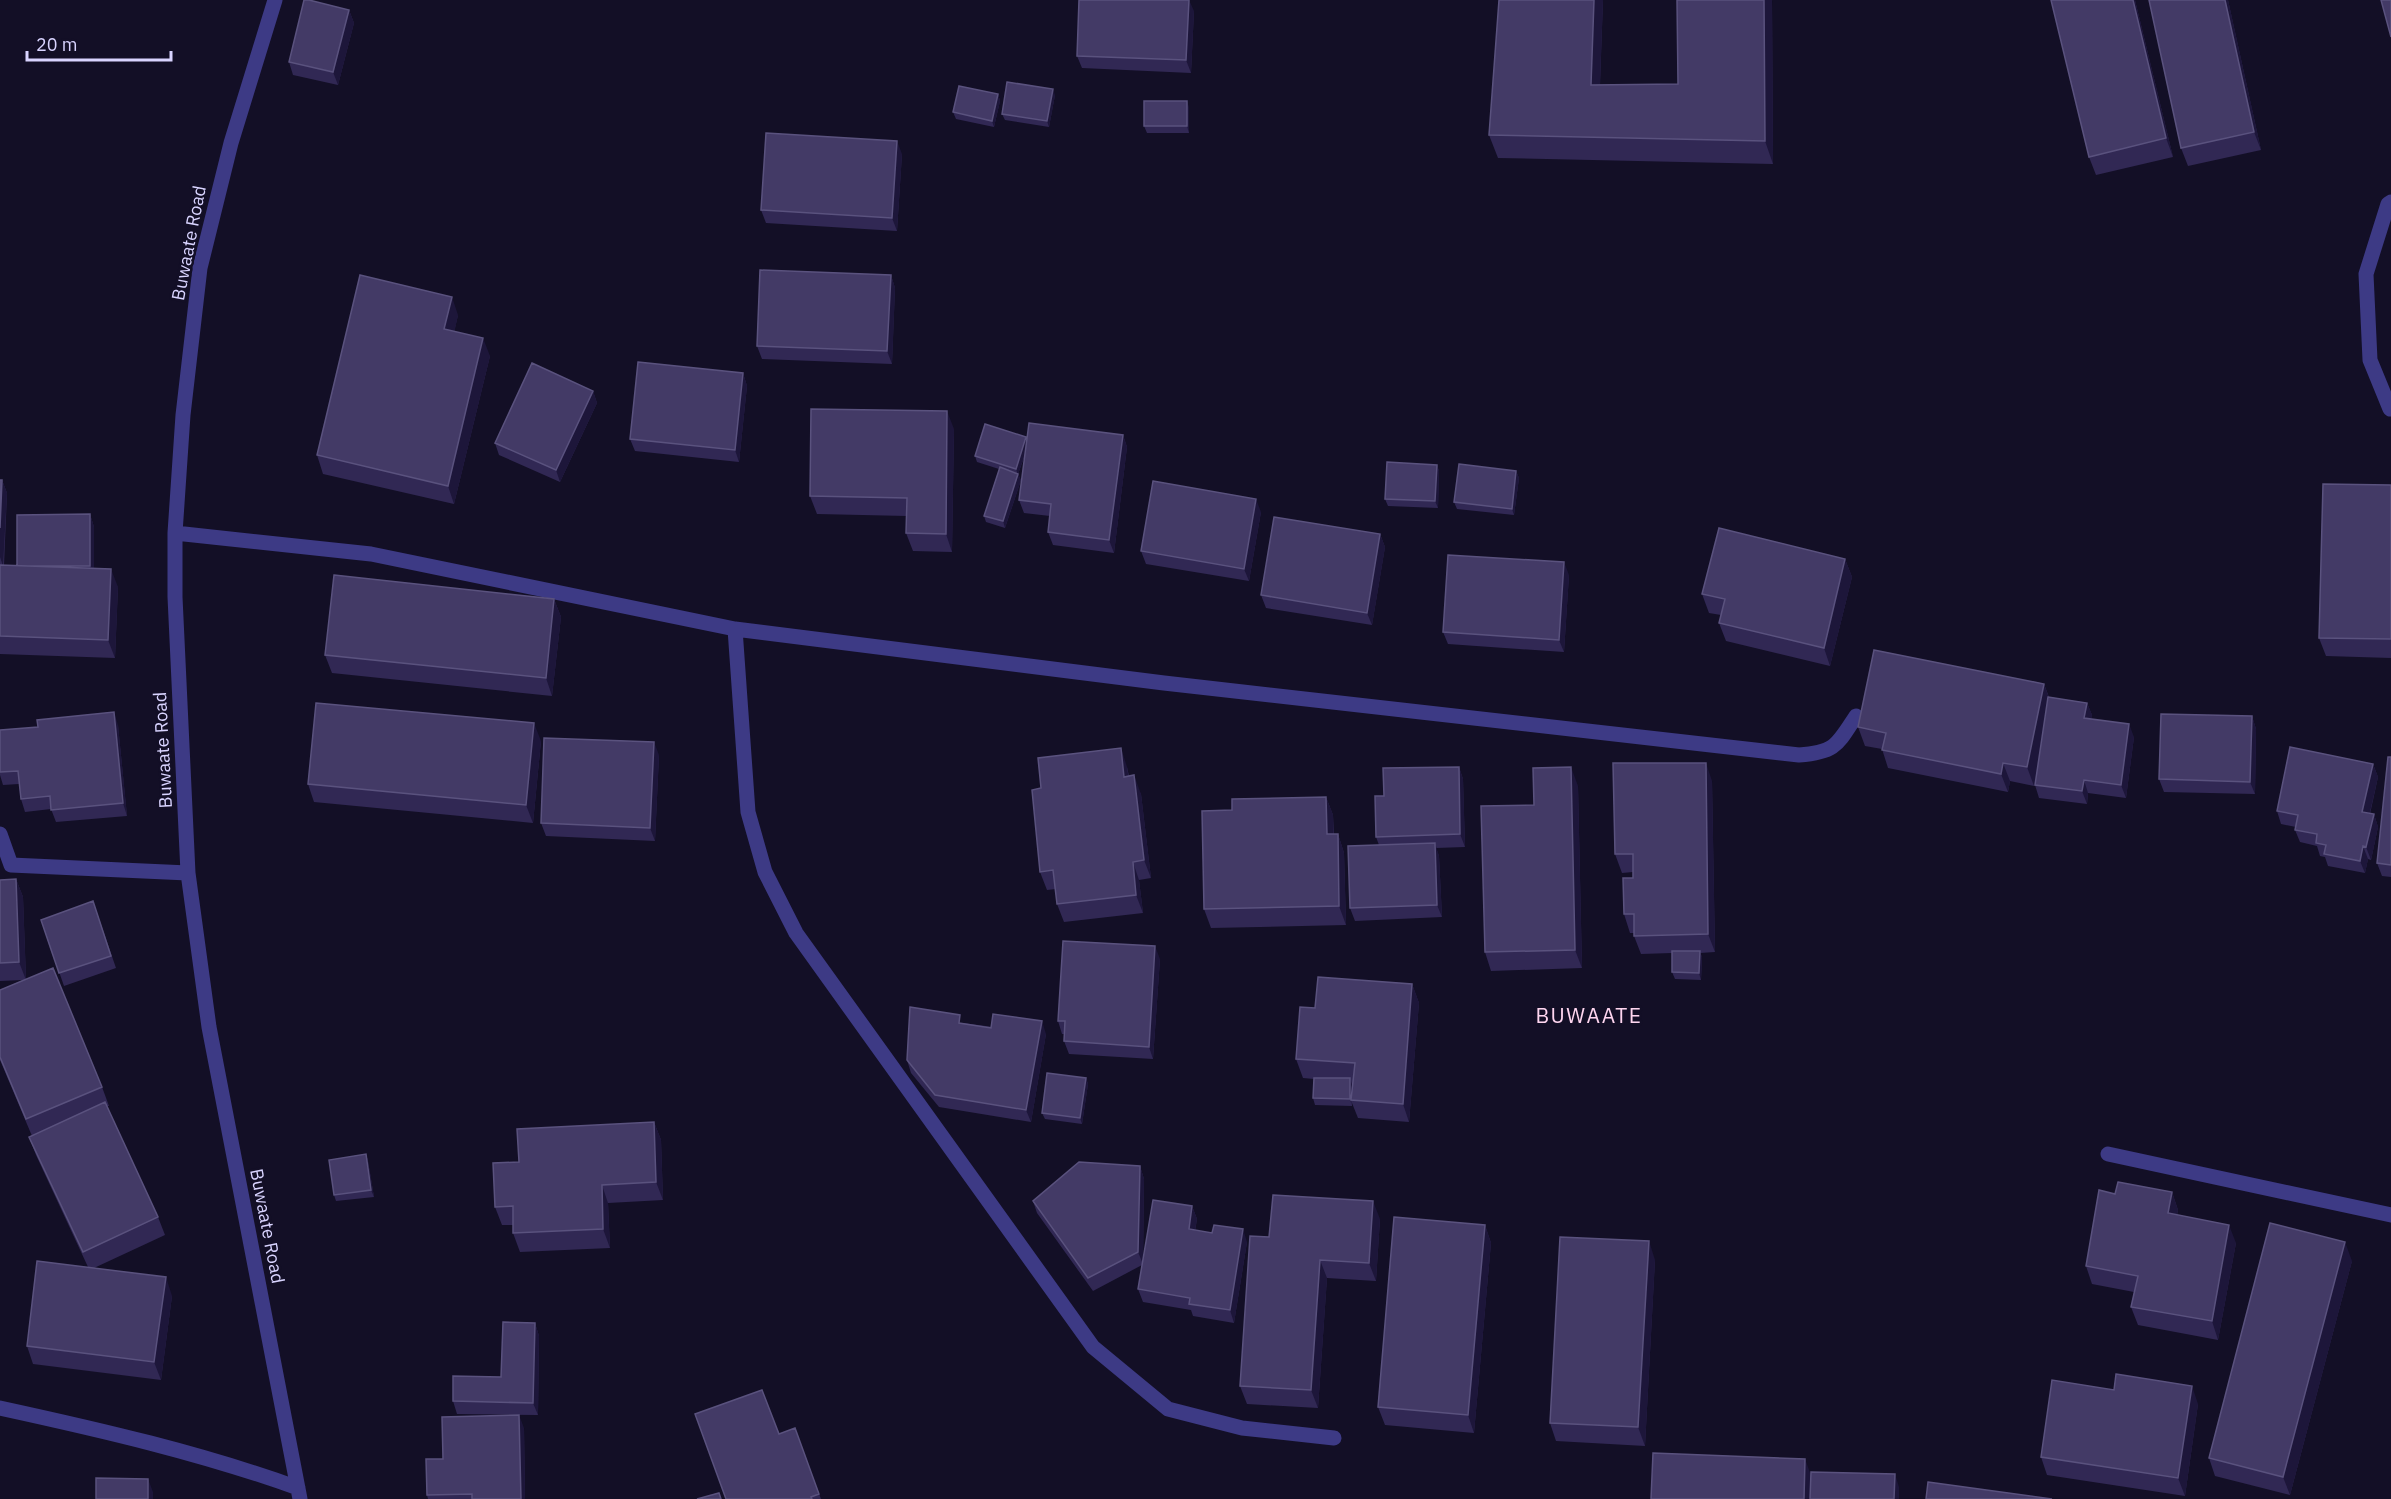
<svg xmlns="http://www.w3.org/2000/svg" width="2391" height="1499" viewBox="0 0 2391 1499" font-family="'IBM Plex Sans',sans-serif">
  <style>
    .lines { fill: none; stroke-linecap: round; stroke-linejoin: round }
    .minor { stroke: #3d3a85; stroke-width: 15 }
    .wall { fill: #312854 }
    .shaded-wall { fill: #1d163a }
    .building { fill: #433a66; stroke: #5a527e; stroke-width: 1.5 }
    .labels { text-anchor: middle; stroke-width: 5; stroke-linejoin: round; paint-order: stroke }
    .street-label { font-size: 18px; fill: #d9d4ff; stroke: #130f26 }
    .quarter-label { font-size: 21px; letter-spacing: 1.5px; fill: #ffd6f0; stroke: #130f26 }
  </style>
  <rect width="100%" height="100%" fill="#130f26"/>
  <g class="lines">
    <path class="minor" d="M 275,0 L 231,143 L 200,268 L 183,415 L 175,533 L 175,597 L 188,873 L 209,1027 L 300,1499
      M 2390,409 L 2370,360 L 2366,274 L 2388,204 L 2391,202
      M 175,533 L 371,554 L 735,629 L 1164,683 L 1799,755 C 1836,752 1837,745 1856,716
      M 735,629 L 748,812 L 765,872 L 796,933 L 1093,1347 L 1168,1409 L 1242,1428 L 1334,1438
      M 0,834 L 11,865 L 188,873
      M 2108,1154 L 2391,1215
      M 0,1408 C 101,1430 201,1453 298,1488"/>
  </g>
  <path class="wall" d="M 1603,0 L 1600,85 L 1678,84 L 1677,0 L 1772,0 L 1773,164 L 1498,158 L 1489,135 Z
    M 2135,0 L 2173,157 L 2096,175 L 2089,157 Z
    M 2228,0 L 2261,150 L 2188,166 L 2181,148 Z
    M 349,10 L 354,23 L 338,85 L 293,75 L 289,62 Z
    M 1194,11 L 1191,73 L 1082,68 L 1077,56 Z
    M 998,94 L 1000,101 L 994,127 L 956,119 L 953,112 Z
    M 1055,95 L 1049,127 L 1005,120 L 1002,114 Z
    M 1189,107 L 1189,133 L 1147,133 L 1144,126 Z
    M 902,154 L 897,231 L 766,223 L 761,210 Z
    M 891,275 L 895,288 L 892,364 L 762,359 L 757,346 Z
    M 458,315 L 454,332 L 490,356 L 454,504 L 323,474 L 317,455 Z
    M 743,373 L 747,386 L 739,462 L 635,451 L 630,439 Z
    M 593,391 L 597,403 L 560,482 L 499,455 L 495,443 Z
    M 954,429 L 952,552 L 913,551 L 906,533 L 907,516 L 817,514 L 810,496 Z
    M 1123,435 L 1127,447 L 1114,553 L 1053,545 L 1048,532 L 1050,516 L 1024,513 L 1019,500 L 1025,455 L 1018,474 L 1021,480 L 1005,528 L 986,522 L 984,516 L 999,469 L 977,462 L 975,456 L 1027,438 Z
    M 1437,465 L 1439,471 L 1438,508 L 1388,506 L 1385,499 Z
    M 1516,471 L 1519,478 L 1514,515 L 1457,509 L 1454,502 Z
    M 0,480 L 2,480 L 7,493 L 4,565 L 17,565 L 90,514 L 94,527 L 94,568 L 118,587 L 115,658 L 0,654 Z
    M 2391,485 L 2391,658 L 2326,656 L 2319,638 Z
    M 1261,512 L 1249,581 L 1146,564 L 1141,551 Z
    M 1380,534 L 1385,547 L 1372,625 L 1266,608 L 1261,595 Z
    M 1845,559 L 1852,577 L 1830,666 L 1726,641 L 1719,623 L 1721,615 L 1709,613 L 1702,594 Z
    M 1569,575 L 1564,652 L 1448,644 L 1443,632 Z
    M 554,599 L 561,617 L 552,696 L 332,673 L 325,655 Z
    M 2044,684 L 2049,697 L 2087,703 L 2092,715 L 2091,719 L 2134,737 L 2126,798 L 2088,793 L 2087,804 L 2039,798 L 2035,785 L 2037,770 L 2034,786 L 2010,781 L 2008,792 L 1888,768 L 1882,749 L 1865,746 L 1858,727 Z
    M 2252,716 L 2256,729 L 2255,794 L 2164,792 L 2159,779 Z
    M 118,725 L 127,816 L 56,822 L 51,809 L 25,812 L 21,799 L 19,784 L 3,785 L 0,775 L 0,730 Z
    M 541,741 L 533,823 L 314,802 L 308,784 Z
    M 659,755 L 655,841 L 546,836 L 541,823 Z
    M 2391,757 L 2391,877 L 2382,876 L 2377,863 Z
    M 2373,764 L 2378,777 L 2370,814 L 2374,814 L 2378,827 L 2371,860 L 2368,859 L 2365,873 L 2328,866 L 2325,857 L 2320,856 L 2317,846 L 2300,842 L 2295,830 L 2296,827 L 2281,824 L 2277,811 Z
    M 1127,767 L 1129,776 L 1141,794 L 1151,878 L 1139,880 L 1143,913 L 1064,922 L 1057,904 L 1056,889 L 1047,890 L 1040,872 L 1041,788 Z
    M 1459,767 L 1463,779 L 1465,847 L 1436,848 L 1439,856 L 1442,917 L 1355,921 L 1350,908 L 1379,845 L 1376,837 L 1384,796 Z
    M 1712,781 L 1715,952 L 1700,953 L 1702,957 L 1701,980 L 1675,979 L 1672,972 L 1672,953 L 1641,954 L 1634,936 L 1634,933 L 1630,933 L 1624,914 L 1633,878 L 1633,872 L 1622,873 L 1615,854 Z
    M 1578,786 L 1582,968 L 1491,971 L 1485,952 L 1534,805 Z
    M 1326,797 L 1333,815 L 1334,834 L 1338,834 L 1344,853 L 1346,925 L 1211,928 L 1204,909 L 1232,810 Z
    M 16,879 L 23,897 L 26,979 L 102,1087 L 109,1106 L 107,1106 L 158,1217 L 165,1235 L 94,1268 L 172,1296 L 161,1380 L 33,1364 L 27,1346 L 88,1267 L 36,1155 L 29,1137 L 32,1136 L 0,1060 L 0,990 L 23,980 L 0,981 L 0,880 Z
    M 93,901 L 116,968 L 64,986 L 41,920 Z
    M 1160,959 L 1153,1059 L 1069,1054 L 1064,1041 L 1064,1034 L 1062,1034 L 1058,1021 Z
    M 1412,984 L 1419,1003 L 1409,1122 L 1358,1118 L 1352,1103 L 1352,1106 L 1315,1105 L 1313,1098 L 1314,1079 L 1303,1078 L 1296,1059 L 1315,1008 Z
    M 963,1023 L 1046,1034 L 1031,1122 L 939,1107 L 911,1073 L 907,1060 Z
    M 1086,1078 L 1088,1084 L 1082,1124 L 1045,1119 L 1042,1113 Z
    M 654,1122 L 661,1140 L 663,1200 L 608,1203 L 610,1248 L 520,1252 L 513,1233 L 513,1225 L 502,1225 L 495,1207 L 519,1162 Z
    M 366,1154 L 368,1161 L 374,1197 L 336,1201 L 334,1195 Z
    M 1140,1166 L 1144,1179 L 1143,1261 L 1192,1206 L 1197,1219 L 1195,1231 L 1247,1242 L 1234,1323 L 1193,1316 L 1191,1310 L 1143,1302 L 1138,1289 L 1142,1265 L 1093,1291 L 1037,1213 L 1033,1201 Z
    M 2172,1192 L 2178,1210 L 2177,1215 L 2236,1243 L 2218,1340 L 2138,1325 L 2131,1307 L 2134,1292 L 2092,1284 L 2086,1266 L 2115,1194 Z
    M 1380,1219 L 1376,1281 L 1327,1278 L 1318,1408 L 1247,1404 L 1240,1386 L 1269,1237 Z
    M 1485,1225 L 1491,1243 L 1474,1433 L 1385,1425 L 1378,1407 Z
    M 1655,1260 L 1645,1446 L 1556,1441 L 1550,1423 Z
    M 2352,1261 L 2290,1495 L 2215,1476 L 2209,1458 Z
    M 535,1323 L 539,1336 L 538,1415 L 457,1414 L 453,1401 L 501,1377 Z
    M 2114,1390 L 2198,1404 L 2185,1496 L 2047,1475 L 2041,1457 Z
    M 524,1428 L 525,1499 L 428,1499 L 427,1495 Z
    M 795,1428 L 821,1499 L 726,1499 L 779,1434 Z"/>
  <path class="shaded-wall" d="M 1189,0 L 1194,11 L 1191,73 L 1186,60 Z
    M 1594,0 L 1603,0 L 1599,108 L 1591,85 Z
    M 1764,0 L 1772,0 L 1773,164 L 1765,141 Z
    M 2133,0 L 2135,0 L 2173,157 L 2166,138 Z
    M 2225,0 L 2228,0 L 2261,150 L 2254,132 Z
    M 349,10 L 354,23 L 338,85 L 333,72 Z
    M 1053,89 L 1055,95 L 1049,127 L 1047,121 Z
    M 998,94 L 1000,101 L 994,127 L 992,121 Z
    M 1187,101 L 1189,107 L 1189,133 L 1187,126 Z
    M 897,141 L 902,154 L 897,231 L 892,218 Z
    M 891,275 L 895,288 L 892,364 L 887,351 Z
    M 452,297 L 458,315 L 451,348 L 444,329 Z
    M 483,338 L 490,356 L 454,504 L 448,486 Z
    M 743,373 L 747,386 L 739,462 L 735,450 Z
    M 593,391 L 597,403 L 560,482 L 556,470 Z
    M 947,411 L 954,429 L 952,552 L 946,534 Z
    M 1123,435 L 1127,447 L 1114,553 L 1109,540 Z
    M 1026,437 L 1029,443 L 1018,474 L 1021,480 L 1005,528 L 1003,521 L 1018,475 L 1016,469 Z
    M 1437,465 L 1439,471 L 1438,508 L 1435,501 Z
    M 1516,471 L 1519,478 L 1514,515 L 1512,509 Z
    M 2,480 L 7,493 L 3,566 L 0,557 L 0,528 Z
    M 1256,499 L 1261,512 L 1249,581 L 1244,569 Z
    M 90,514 L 94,527 L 94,578 L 90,566 Z
    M 1380,534 L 1385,547 L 1372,625 L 1367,613 Z
    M 1845,559 L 1852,577 L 1830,666 L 1824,648 Z
    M 1564,562 L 1569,575 L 1564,652 L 1559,640 Z
    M 111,569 L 118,587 L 115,658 L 108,640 Z
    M 554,599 L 561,617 L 552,696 L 546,678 Z
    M 2044,684 L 2051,703 L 2034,786 L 2027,767 Z
    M 2087,703 L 2092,715 L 2089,731 L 2084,718 Z
    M 114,712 L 118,725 L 127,816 L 123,803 Z
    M 2252,716 L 2256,729 L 2255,794 L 2250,782 Z
    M 534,723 L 541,741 L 533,823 L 526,805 Z
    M 2129,724 L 2134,737 L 2126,798 L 2121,785 Z
    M 654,742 L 659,755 L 655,841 L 650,828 Z
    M 1121,748 L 1127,767 L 1131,795 L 1124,777 Z
    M 1706,763 L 1712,781 L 1715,952 L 1708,934 Z
    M 2003,763 L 2010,781 L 2008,792 L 2001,774 Z
    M 2373,764 L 2378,777 L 2367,825 L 2362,812 Z
    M 1459,767 L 1463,779 L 1465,847 L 1460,834 Z
    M 1571,767 L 1578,786 L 1582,968 L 1575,950 Z
    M 1134,775 L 1141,794 L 1151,878 L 1144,860 Z
    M 2084,780 L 2088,793 L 2087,804 L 2082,791 Z
    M 1326,797 L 1333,815 L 1334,853 L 1327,834 Z
    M 2374,814 L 2378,827 L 2371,860 L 2366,847 Z
    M 1338,834 L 1344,853 L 1346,925 L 1339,906 Z
    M 1435,843 L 1439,856 L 1442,917 L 1437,905 Z
    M 2363,846 L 2368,859 L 2365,873 L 2360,861 Z
    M 1133,862 L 1139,880 L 1143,913 L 1136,895 Z
    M 16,879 L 23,897 L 26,980 L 19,962 Z
    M 1155,946 L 1160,959 L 1153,1059 L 1149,1047 Z
    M 1700,951 L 1702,957 L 1701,980 L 1699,973 Z
    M 1412,984 L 1419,1003 L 1409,1122 L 1403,1104 Z
    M 1042,1021 L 1046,1034 L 1031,1122 L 1026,1110 Z
    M 1086,1078 L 1088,1084 L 1082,1124 L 1080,1118 Z
    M 1350,1078 L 1352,1085 L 1351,1100 L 1352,1106 L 1350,1099 Z
    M 654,1122 L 661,1140 L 663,1200 L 656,1182 Z
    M 366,1154 L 368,1161 L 374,1197 L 371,1190 Z
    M 1140,1166 L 1144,1179 L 1143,1264 L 1138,1252 Z
    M 602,1185 L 608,1203 L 610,1248 L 603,1229 Z
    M 2172,1192 L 2178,1210 L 2174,1232 L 2168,1213 Z
    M 1373,1201 L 1380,1219 L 1376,1281 L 1369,1263 Z
    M 1192,1206 L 1197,1219 L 1193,1242 L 1189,1229 Z
    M 1485,1225 L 1491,1243 L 1474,1433 L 1468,1415 Z
    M 2229,1225 L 2236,1243 L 2218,1340 L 2212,1321 Z
    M 1243,1229 L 1247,1242 L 1234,1323 L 1230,1310 Z
    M 1649,1241 L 1655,1260 L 1645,1446 L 1638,1427 Z
    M 2345,1242 L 2352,1261 L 2290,1495 L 2283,1477 Z
    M 1320,1260 L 1327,1278 L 1318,1408 L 1311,1390 Z
    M 166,1277 L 172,1296 L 161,1380 L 154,1362 Z
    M 535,1323 L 539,1336 L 538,1415 L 533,1403 Z
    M 2192,1386 L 2198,1404 L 2185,1496 L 2178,1478 Z
    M 519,1415 L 524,1428 L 525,1499 L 521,1499 Z
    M 1805,1459 L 1812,1478 L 1811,1499 L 1804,1499 Z
    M 1895,1474 L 1899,1487 L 1899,1499 L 1894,1499 Z
    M 148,1479 L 153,1492 L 153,1499 L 148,1499 Z"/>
  <path class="building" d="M 304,0 L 309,0 L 349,10 L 333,72 L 289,62 Z
    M 1079,0 L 1189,0 L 1186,60 L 1077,56 Z
    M 1499,0 L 1594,0 L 1591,85 L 1678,84 L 1677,0 L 1764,0 L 1765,141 L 1489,135 Z
    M 2051,0 L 2133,0 L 2166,138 L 2089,157 Z
    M 2149,0 L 2225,0 L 2254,132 L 2181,148 Z
    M 2381,0 L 2391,0 L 2391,37 Z
    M 1007,82 L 1053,89 L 1047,121 L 1002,114 Z
    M 959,86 L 998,94 L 992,121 L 953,112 Z
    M 1144,101 L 1187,101 L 1187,126 L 1144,126 Z
    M 766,133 L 897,141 L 892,218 L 761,210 Z
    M 760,270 L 891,275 L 887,351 L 757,346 Z
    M 360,275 L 452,297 L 444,329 L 483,338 L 448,486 L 317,455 Z
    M 638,362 L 743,373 L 735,450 L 630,439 Z
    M 532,363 L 593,391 L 556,470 L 495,443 Z
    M 811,409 L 947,411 L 946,534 L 906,533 L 907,498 L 810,496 Z
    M 1029,423 L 1123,435 L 1109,540 L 1048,532 L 1051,504 L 1019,500 Z
    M 985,424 L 1026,437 L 1016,469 L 975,456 Z
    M 1387,462 L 1437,465 L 1435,501 L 1385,499 Z
    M 1459,464 L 1516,471 L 1512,509 L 1454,502 Z
    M 1000,467 L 1018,474 L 1003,521 L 984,516 Z
    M 0,480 L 2,480 L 0,528 Z
    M 1153,481 L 1256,499 L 1244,569 L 1141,551 Z
    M 2323,484 L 2391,485 L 2391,639 L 2319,638 Z
    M 90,514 L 90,566 L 17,566 L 17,515 Z
    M 1274,517 L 1380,534 L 1367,613 L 1261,595 Z
    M 1719,528 L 1845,559 L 1824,648 L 1719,623 L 1725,599 L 1702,594 Z
    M 1448,555 L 1564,562 L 1559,640 L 1443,632 Z
    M 0,565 L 111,569 L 108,640 L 0,636 Z
    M 334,575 L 554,599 L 546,678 L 325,655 Z
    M 1874,650 L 2044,684 L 2027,767 L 2003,763 L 2001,774 L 1882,750 L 1886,733 L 1858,727 Z
    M 2048,697 L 2087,703 L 2084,718 L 2129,724 L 2121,785 L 2084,780 L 2082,791 L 2035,785 Z
    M 316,703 L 534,723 L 526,805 L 308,784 Z
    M 114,712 L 123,803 L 51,810 L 50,796 L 21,799 L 18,771 L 0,772 L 0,730 L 38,727 L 37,720 Z
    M 2161,714 L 2252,716 L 2250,782 L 2159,779 Z
    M 544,738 L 654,742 L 650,828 L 541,823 Z
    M 2290,747 L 2373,764 L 2362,812 L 2374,814 L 2366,847 L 2363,846 L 2360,861 L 2324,854 L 2326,845 L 2316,843 L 2317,834 L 2295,830 L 2298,815 L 2277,811 Z
    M 1121,748 L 1124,777 L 1134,775 L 1144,860 L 1133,862 L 1136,895 L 1057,904 L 1053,870 L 1040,872 L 1032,790 L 1041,788 L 1038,758 Z
    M 2388,757 L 2391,757 L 2391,865 L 2377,863 Z
    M 1613,763 L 1706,763 L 1708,934 L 1634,936 L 1634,914 L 1624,914 L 1623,878 L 1633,878 L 1633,854 L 1615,854 Z
    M 1459,767 L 1460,834 L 1376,837 L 1375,796 L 1384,796 L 1383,768 Z
    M 1571,767 L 1575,950 L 1485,952 L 1481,806 L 1534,805 L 1533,768 Z
    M 1326,797 L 1327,834 L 1338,834 L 1339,906 L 1204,909 L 1202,811 L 1232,810 L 1232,799 Z
    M 1435,843 L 1437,905 L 1350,908 L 1348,846 Z
    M 16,879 L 19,962 L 0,963 L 0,880 Z
    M 93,901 L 111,956 L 59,973 L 41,920 Z
    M 1063,941 L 1155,946 L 1149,1047 L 1064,1041 L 1065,1021 L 1058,1021 Z
    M 1672,951 L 1700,951 L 1699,973 L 1672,972 Z
    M 53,968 L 102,1087 L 26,1119 L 0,1057 L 0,990 Z
    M 1318,977 L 1412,984 L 1403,1104 L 1351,1100 L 1355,1063 L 1296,1059 L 1300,1007 L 1315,1008 Z
    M 910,1007 L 960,1015 L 959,1023 L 991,1028 L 993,1014 L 1042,1021 L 1026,1110 L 935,1095 L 907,1060 Z
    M 1047,1073 L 1086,1078 L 1080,1118 L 1042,1113 Z
    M 1314,1078 L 1350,1078 L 1350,1099 L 1313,1098 Z
    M 105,1102 L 158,1217 L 83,1252 L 29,1137 Z
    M 654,1122 L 656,1182 L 602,1185 L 603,1229 L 513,1233 L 513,1206 L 495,1207 L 493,1163 L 519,1162 L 517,1129 Z
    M 366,1154 L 371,1190 L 334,1195 L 329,1160 Z
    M 1079,1162 L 1140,1166 L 1138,1252 L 1088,1278 L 1033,1201 Z
    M 2118,1182 L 2172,1192 L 2168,1213 L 2229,1225 L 2212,1321 L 2131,1307 L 2138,1276 L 2086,1266 L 2099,1190 L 2115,1194 Z
    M 1273,1195 L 1373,1201 L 1369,1263 L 1320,1260 L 1311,1390 L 1240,1386 L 1250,1236 L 1269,1237 Z
    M 1153,1200 L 1192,1206 L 1189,1229 L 1212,1233 L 1214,1225 L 1243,1229 L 1230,1310 L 1189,1304 L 1190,1298 L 1138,1289 Z
    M 1394,1217 L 1485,1225 L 1468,1415 L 1378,1407 Z
    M 2270,1223 L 2345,1242 L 2283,1477 L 2209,1458 Z
    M 1560,1237 L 1649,1241 L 1638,1427 L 1550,1423 Z
    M 37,1261 L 166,1277 L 154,1362 L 27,1346 Z
    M 503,1322 L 535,1323 L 533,1403 L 453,1401 L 453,1376 L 501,1377 Z
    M 2116,1374 L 2192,1386 L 2178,1478 L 2041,1457 L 2052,1380 L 2114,1390 Z
    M 762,1390 L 779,1434 L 795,1428 L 819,1494 L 811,1497 L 812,1499 L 726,1499 L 695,1414 Z
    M 519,1415 L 521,1499 L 472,1499 L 472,1494 L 427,1495 L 426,1459 L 443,1459 L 442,1417 Z
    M 1653,1453 L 1805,1459 L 1804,1499 L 1651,1499 Z
    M 1811,1472 L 1895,1474 L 1894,1499 L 1810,1499 Z
    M 96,1478 L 148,1479 L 148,1499 L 96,1499 Z
    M 1928,1482 L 2052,1499 L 1926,1499 Z
    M 719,1493 L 721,1499 L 697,1499 Z"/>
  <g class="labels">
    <g class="street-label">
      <text transform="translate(189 243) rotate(-79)" y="6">Buwaate Road</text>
      <text transform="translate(163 750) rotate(-93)" y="6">Buwaate Road</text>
      <text transform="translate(267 1226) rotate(79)" y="6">Buwaate Road</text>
    </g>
    <g class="quarter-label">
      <text x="1589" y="1023">BUWAATE</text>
    </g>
  </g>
  <path d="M27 51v9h144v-9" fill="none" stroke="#d9d4ff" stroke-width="3"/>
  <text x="36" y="51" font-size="18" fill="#d9d4ff" stroke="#130f26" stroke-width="4.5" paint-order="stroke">20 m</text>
</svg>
